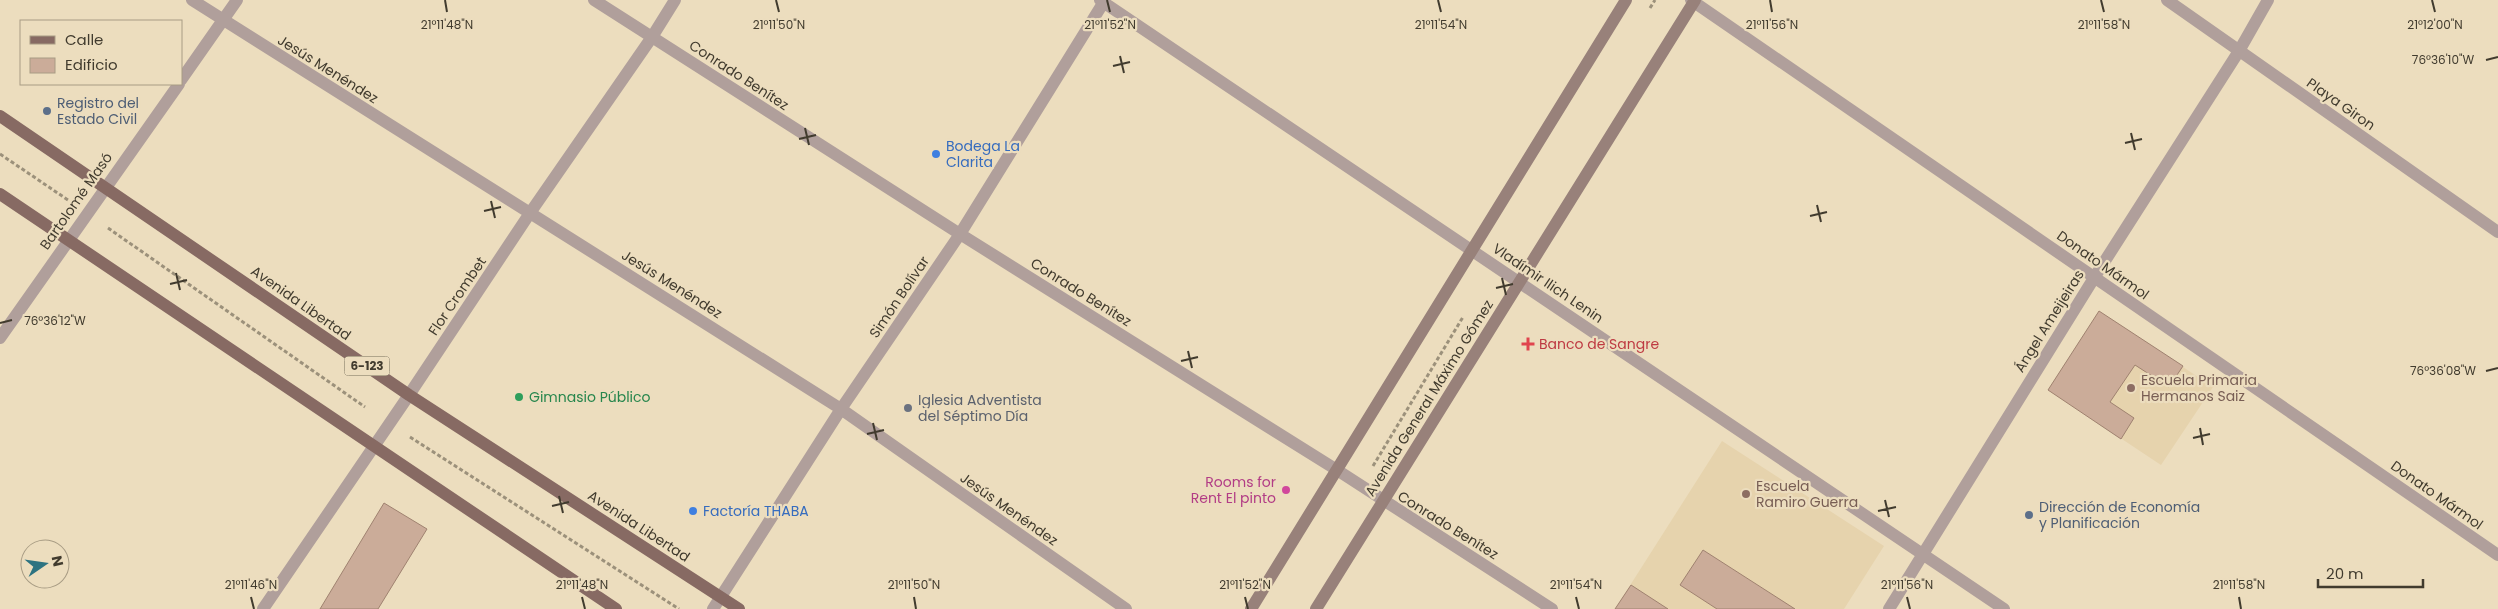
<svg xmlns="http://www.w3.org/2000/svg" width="2498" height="609" viewBox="0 0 2498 609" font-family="Poppins,sans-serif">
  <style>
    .built { fill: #e6d3ad }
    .building { fill: #cbac99; stroke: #9f8270 }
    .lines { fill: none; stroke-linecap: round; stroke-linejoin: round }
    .path { stroke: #9c917b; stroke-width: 3; stroke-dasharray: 4 2.5; stroke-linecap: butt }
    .street { stroke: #b09f9b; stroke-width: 12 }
    .secondary { stroke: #98817a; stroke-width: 12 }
    .primary { stroke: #876a63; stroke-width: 12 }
    .ticks { fill: none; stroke: #413b2e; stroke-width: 2 }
    .service-dot { fill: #5c6f8a; stroke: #ecddbe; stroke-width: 2 }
    .shop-dot { fill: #3f7fe0; stroke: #ecddbe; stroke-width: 2 }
    .health-dot { fill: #e0444e; stroke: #ecddbe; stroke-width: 2 }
    .education-dot { fill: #8d6e63; stroke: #ecddbe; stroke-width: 2 }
    .leisure-dot { fill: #2e9e5b; stroke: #ecddbe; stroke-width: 2 }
    .worship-dot { fill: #6b7280; stroke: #ecddbe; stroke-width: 2 }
    .hotel-dot { fill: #d1479c; stroke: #ecddbe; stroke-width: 2 }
    .labels { text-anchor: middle; stroke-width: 4.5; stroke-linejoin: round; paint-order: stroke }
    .shield { fill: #ecddbe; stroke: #746c59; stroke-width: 1 }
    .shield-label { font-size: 12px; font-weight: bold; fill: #413b2e }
    .street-label { font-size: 14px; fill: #413b2e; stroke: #ecddbe }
    .service-label { font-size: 14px; fill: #4e5e75; stroke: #ecddbe; text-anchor: start }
    .shop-label { font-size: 14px; fill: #366cbe; stroke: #ecddbe; text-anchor: start }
    .health-label { font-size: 14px; fill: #be3a42; stroke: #ecddbe; text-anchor: start }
    .education-label { font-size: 14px; fill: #785e54; stroke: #ecddbe; text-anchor: start }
    .leisure-label { font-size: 14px; fill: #27864d; stroke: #ecddbe; text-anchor: start }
    .worship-label { font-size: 14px; fill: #5b616d; stroke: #ecddbe; text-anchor: start }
    .hotel-label { font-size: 14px; fill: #b23c85; stroke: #ecddbe; text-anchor: end }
    .ticks-label { font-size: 12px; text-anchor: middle; fill: #413b2e; stroke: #ecddbe; stroke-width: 4.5; stroke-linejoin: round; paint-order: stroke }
  </style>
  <rect width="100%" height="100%" fill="#ecddbe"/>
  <path class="built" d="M 2099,311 L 2213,387 L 2161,465 L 2048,390 Z
    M 1722,441 L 1884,546 L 1844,609 L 1615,609 Z"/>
  <path class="building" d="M 2099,311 L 2183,366 L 2169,387 L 2135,365 L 2110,402 L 2134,418 L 2121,439 L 2048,390 Z
    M 384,503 L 427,529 L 378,609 L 320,609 Z
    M 1703,550 L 1795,609 L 1717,609 L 1680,585 Z
    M 1631,585 L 1668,609 L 1615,609 Z"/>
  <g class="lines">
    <path class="path" d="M 1650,8 L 1655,0
      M 0,154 L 68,200
      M 108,228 L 365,407
      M 410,437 L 679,609
      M 1373,466 L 1463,317"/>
    <path class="street" d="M 192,0 L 841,409 L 1126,609
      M 594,0 L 960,234 L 1337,470 L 1552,609
      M 1100,0 L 2004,609
      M 1691,0 L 2498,555
      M 2167,0 L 2498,232
      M 181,80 L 237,0
      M 0,338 L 179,84
      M 263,609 L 409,395 L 530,213 L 652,37 L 675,0
      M 713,609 L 841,409 L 960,234 L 1105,0
      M 1889,609 L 2094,278 L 2239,51 L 2268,0"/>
    <path class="secondary" d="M 1251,609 L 1626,0
      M 1316,609 L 1695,0"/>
    <path class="primary" d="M 0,116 L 409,395 L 739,609
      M 0,194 L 616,609"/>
  </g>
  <path class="ticks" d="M 445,0 L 447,12M 776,0 L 779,12M 1107,0 L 1110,12M 1438,0 L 1441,12M 1770,0 L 1772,12M 2101,0 L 2104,12M 2432,0 L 2435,12M 1120,56 L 1124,73M 2486,60 L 2498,57M 1113,66 L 1130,62M 805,128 L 809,145M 2131,133 L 2135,150M 799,139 L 816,135M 2125,143 L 2142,139M 491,201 L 495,218M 1817,205 L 1821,222M 484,211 L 501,207M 1810,216 L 1827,212M 176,273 L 180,290M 1502,278 L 1506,295M 170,284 L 187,280M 1496,288 L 1513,284M 0,323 L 12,320M 1188,351 L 1192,368M 1181,361 L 1198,357M 2486,371 L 2498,368M 873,423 L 877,440M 2200,428 L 2203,445M 867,434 L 884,430M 2193,438 L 2210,434M 559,496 L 563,513M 1885,500 L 1889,517M 552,506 L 569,502M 1878,511 L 1896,507M 251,597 L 254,609M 582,597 L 585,609M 914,597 L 916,609M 1245,597 L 1248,609M 1576,597 L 1579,609M 1907,597 L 1910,609M 2239,597 L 2241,609"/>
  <g class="service-dot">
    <circle cx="47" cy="111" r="5"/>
    <circle cx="2029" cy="515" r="5"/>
  </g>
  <g class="shop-dot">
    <circle cx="936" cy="154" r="5"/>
    <circle cx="693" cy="511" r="5"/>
  </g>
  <path class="health-dot" d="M1525.5 336.5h5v5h5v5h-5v5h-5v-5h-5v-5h5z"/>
  <g class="education-dot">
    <circle cx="2131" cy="388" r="5"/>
    <circle cx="1746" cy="494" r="5"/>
  </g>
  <circle class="leisure-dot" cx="519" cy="397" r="5"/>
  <circle class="worship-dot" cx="908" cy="408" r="5"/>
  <circle class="hotel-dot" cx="1286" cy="490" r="5"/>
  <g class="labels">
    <rect class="shield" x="344.5" y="356.5" width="45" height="19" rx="4"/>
    <g class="shield-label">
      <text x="367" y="370">6-123</text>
    </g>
    <g class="street-label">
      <text transform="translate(328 69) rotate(32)" y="5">Jesús Menéndez</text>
      <text transform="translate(739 75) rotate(33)" y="5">Conrado Benítez</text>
      <text transform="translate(2341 104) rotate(35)" y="5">Playa Giron</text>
      <text transform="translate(76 201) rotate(-55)" y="5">Bartolomé Masó</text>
      <text transform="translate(2103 265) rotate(35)" y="5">Donato Mármol</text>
      <text transform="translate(1548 283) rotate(34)" y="5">Vladímir Ilich Lenin</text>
      <text transform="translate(672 284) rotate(32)" y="5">Jesús Menéndez</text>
      <text transform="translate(1081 292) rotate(32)" y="5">Conrado Benítez</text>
      <text transform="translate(457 296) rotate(-56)" y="5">Flor Crombet</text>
      <text transform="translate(899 297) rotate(-56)" y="5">Simón Bolívar</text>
      <text transform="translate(301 303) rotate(35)" y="5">Avenida Libertad</text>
      <text transform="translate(2049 321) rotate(-58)" y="5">Ángel Ameijeiras</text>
      <text transform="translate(1429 398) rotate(-58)" y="5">Avenida General Máximo Gómez</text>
      <text transform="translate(2437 495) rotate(35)" y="5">Donato Mármol</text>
      <text transform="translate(1009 509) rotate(35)" y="5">Jesús Menéndez</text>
      <text transform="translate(1448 525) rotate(32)" y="5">Conrado Benítez</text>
      <text transform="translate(639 526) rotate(33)" y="5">Avenida Libertad</text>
    </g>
    <g class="service-label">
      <text x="57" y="108">Registro del<tspan x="57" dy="16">Estado Civil</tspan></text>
      <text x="2039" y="512">Dirección de Economía<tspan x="2039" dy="16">y Planificación</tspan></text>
    </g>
    <g class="shop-label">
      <text x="946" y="151">Bodega La<tspan x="946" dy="16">Clarita</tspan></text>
      <text x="703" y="516">Factoría THABA</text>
    </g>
    <g class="health-label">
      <text x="1539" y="349">Banco de Sangre</text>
    </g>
    <g class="education-label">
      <text x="2141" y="385">Escuela Primaria<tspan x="2141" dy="16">Hermanos Saiz</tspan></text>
      <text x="1756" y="491">Escuela<tspan x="1756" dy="16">Ramiro Guerra</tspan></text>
    </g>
    <g class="leisure-label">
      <text x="529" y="402">Gimnasio Público</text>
    </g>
    <g class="worship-label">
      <text x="918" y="405">Iglesia Adventista<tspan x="918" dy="16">del Séptimo Día</tspan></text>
    </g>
    <g class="hotel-label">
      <text x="1276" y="487">Rooms for<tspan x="1276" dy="16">Rent El pinto</tspan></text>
    </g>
  </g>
  <g class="ticks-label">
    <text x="447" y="29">21°11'48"N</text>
    <text x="779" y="29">21°11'50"N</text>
    <text x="1110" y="29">21°11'52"N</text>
    <text x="1441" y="29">21°11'54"N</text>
    <text x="1772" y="29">21°11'56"N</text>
    <text x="2104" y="29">21°11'58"N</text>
    <text x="2435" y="29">21°12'00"N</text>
    <text x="2443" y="64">76°36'10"W</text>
    <text x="55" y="325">76°36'12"W</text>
    <text x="2443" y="375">76°36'08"W</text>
    <text x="251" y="589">21°11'46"N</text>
    <text x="582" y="589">21°11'48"N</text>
    <text x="914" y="589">21°11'50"N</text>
    <text x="1245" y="589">21°11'52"N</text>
    <text x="1576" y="589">21°11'54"N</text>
    <text x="1907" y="589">21°11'56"N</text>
    <text x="2239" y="589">21°11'58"N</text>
  </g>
  <rect x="20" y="20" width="162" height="65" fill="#ecddbe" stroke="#a89c84"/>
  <rect x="30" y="36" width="25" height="8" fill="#876a63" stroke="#a89c84"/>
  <text x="65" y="45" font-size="15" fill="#413b2e">Calle</text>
  <rect x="30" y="58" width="25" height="15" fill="#cbac99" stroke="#a89c84"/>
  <text x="65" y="70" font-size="15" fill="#413b2e">Edificio</text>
  <g transform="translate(45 564) rotate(77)"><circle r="24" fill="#ecddbe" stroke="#a89c84"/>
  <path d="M0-4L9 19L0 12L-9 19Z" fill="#2d7381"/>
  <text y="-8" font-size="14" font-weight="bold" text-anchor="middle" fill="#413b2e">N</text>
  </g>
  <path d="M2318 579v8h105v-8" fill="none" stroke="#413b2e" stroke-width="2.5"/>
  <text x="2326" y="579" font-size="15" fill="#413b2e" stroke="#ecddbe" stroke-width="4" paint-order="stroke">20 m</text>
</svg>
